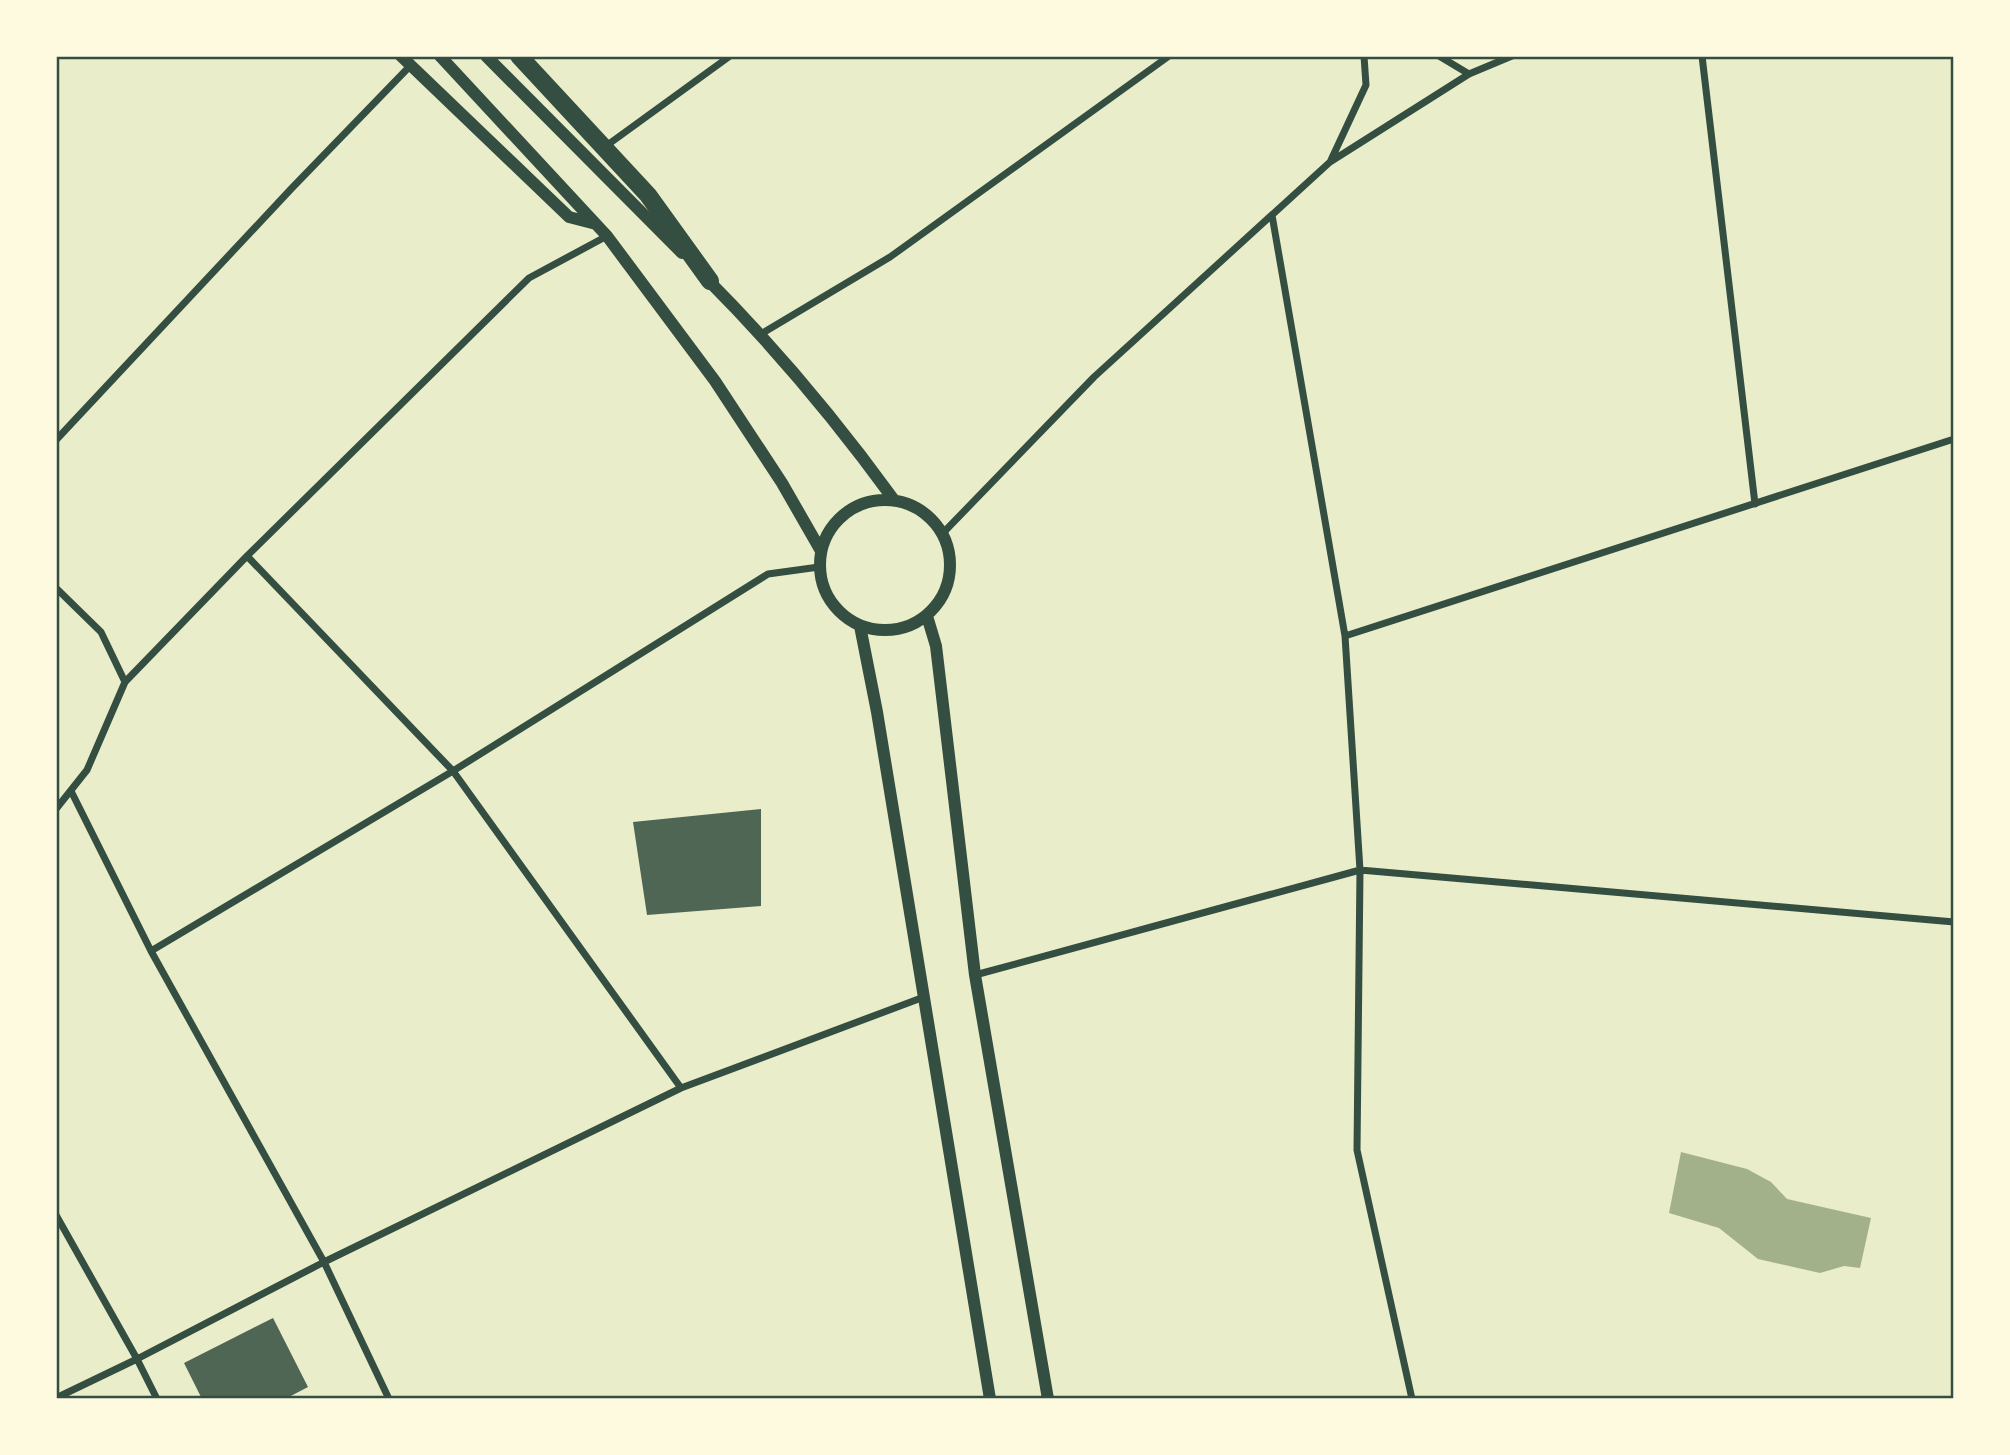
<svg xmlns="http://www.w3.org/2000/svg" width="2010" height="1455" viewBox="0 0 2010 1455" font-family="'PT Serif',serif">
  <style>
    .water { fill: #a3b18a }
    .building { fill: #4f6655 }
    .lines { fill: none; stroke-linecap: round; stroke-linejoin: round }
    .minor { stroke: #344e41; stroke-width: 7 }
    .tertiary { stroke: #344e41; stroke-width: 12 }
    .primary { stroke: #344e41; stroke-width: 18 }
    .neatline { fill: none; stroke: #344e41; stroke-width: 2.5 }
  </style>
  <rect width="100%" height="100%" fill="#e9edc9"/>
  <path class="water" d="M 1681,1152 L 1747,1169 L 1771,1182 L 1787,1199 L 1871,1218 L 1860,1268 L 1844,1266 L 1820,1273 L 1758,1259 L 1719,1228 L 1669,1213 Z"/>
  <path class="building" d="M 761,809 L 761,906 L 647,915 L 633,822 Z
    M 273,1318 L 308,1387 L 285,1399 L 202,1399 L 184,1363 Z"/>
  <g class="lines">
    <path class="minor" d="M 1439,56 L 1469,74
      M 1702,56 L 1755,504
      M 606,146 L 730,56
      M 1331,160 L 1366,85 L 1364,56
      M 1272,215 L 1345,636 L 1360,870 L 1357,1150 L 1412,1399
      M 761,334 L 890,257 L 1169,56
      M 56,440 L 291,189 L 410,66
      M 943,533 L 1094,377 L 1330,162 L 1469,74 L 1512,56
      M 247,556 L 453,771 L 681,1088
      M 56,588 L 101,632 L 125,682
      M 1345,636 L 1954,439
      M 71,791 L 151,951 L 324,1262 L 389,1399
      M 56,809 L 87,770 L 125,682 L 247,556 L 529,278 L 607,236
      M 151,951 L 453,771 L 768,574 L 819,567
      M 975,975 L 1360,870 L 1954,922
      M 56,1215 L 137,1359 L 157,1399
      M 56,1398 L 137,1359 L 324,1262 L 681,1088 L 924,997"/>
    <path class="tertiary" d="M 401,56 L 569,217 L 596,224
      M 440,56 L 607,236 L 715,381 L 782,483 L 821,551
      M 486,56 L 682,253
      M 704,276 C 773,345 836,420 894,500
      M820 565a65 65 0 1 1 130 0a65 65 0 1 1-130 0Z
      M 927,616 L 936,646 L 975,975 L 1048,1399
      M 860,626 L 877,712 L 990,1399"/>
    <path class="primary" d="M 519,56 L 648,195 L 710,281"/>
  </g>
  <rect width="2010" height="1455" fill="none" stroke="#fefae0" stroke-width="116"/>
  <rect x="58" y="58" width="1894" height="1339" class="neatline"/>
</svg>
